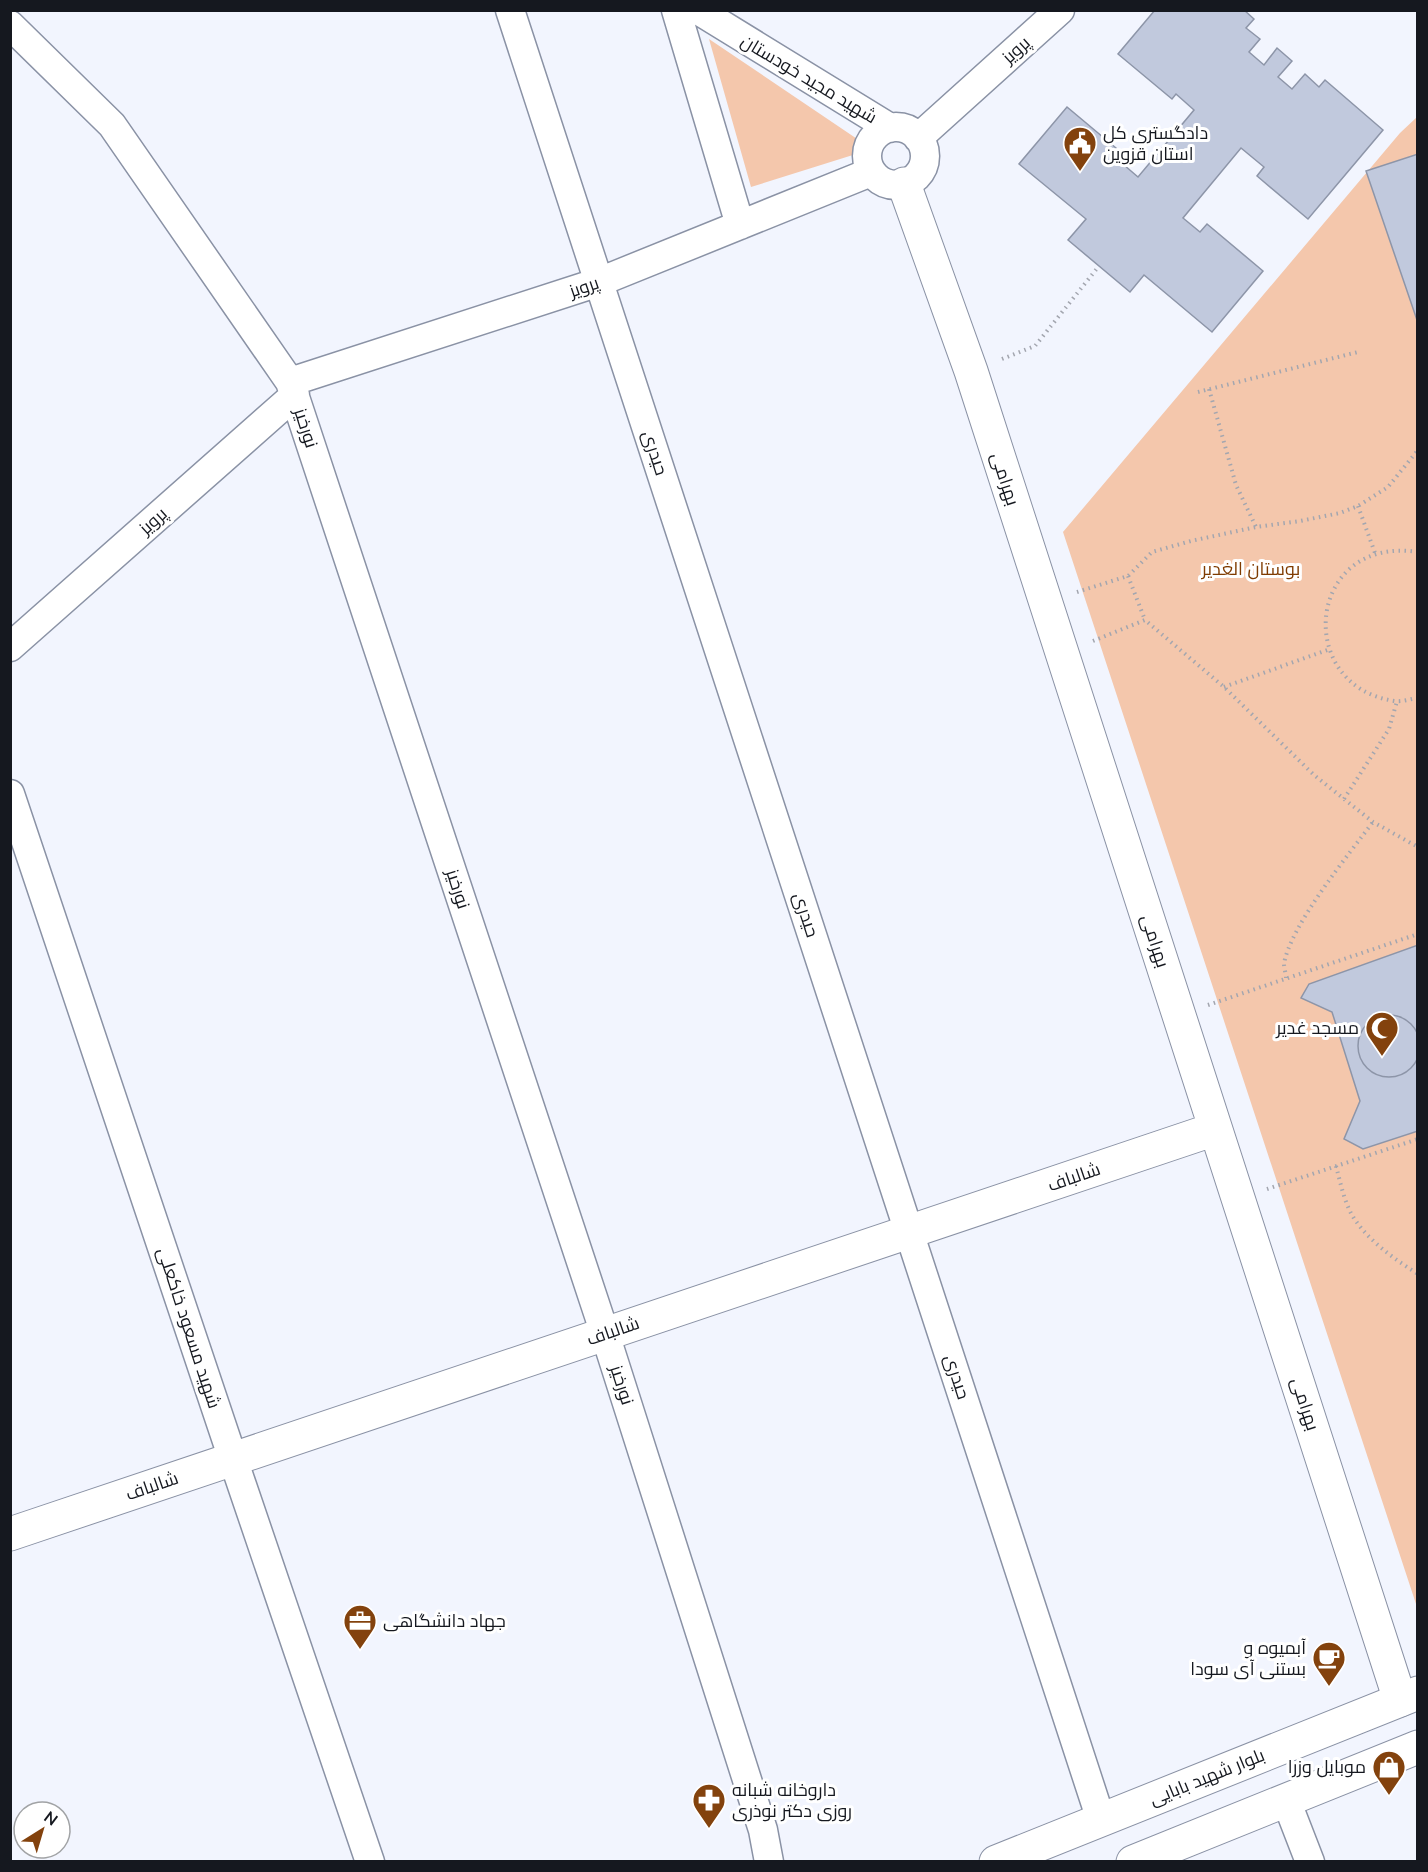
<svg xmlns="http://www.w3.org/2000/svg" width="1428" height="1872" viewBox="0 0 1428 1872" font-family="'Nunito Sans',Cairo,sans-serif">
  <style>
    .green { fill: #f4c7ac }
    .building { fill: #c1c9dd; stroke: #8d95a8; stroke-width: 1.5 }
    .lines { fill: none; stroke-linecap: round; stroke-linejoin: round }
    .minor-casing { stroke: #8a92a5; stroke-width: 31 }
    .tertiary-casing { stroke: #8a92a5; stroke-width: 35 }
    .secondary-casing { stroke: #8a92a5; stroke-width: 35 }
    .path { stroke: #a3a6af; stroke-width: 4; stroke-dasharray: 1.5 4.5; stroke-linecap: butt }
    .minor { stroke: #fff; stroke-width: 28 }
    .tertiary { stroke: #fff; stroke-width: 33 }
    .secondary { stroke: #fff; stroke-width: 33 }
    .labels { text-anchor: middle; stroke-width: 6; stroke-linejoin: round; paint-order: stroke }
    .street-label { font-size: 18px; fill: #15181f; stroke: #fff }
    .poi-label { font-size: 18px; fill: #15181f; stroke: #fff; text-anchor: start }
    .park-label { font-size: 18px; fill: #7f3b00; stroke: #fff }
  </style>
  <rect width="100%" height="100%" fill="#f2f5fe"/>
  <path class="green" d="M 709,39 L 872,149 L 751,187 Z
    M 1417,117 L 1417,1607 L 1063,532 L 1400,133 Z"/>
  <path class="building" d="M 1155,10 L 1244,10 L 1254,19 L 1246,28 L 1260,39 L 1249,52 L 1264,65 L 1277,48 L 1292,61 L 1278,77 L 1292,89 L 1305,74 L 1319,87 L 1325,80 L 1383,130 L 1308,219 L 1257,176 L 1264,167 L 1241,148 L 1183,218 L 1200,232 L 1207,224 L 1263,271 L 1212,332 L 1144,275 L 1130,292 L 1068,240 L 1086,219 L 1019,164 L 1067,107 L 1122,153 L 1117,159 L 1138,177 L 1194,110 L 1176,94 L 1172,99 L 1118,54 Z
    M 1418,154 L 1418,323 L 1366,171 Z
    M 1418,945 L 1418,1131 L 1363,1149 L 1344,1139 L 1360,1101 L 1332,1012 L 1301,998 L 1309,984 Z
    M1358 1046a31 31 0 1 1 62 0a31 31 0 1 1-62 0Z"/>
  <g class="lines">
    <defs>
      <path id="minor" d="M 510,10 L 1101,1820
        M 676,10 L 740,225
        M 698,10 L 890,128
        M 10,25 L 112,125 L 290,382 L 605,1334 L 763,1830 L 769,1862
        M867 156a29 29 0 1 1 58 0a29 29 0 1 1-58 0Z
        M 918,138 L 1060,10
        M 290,382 L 599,282 L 871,172
        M 10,647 L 295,395
        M 10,794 L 233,1459 L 370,1862
        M 1286,1800 L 1310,1862"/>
      <path id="tertiary" d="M 904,184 L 971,371 L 1400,1700
        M 10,1534 L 1215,1129"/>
      <path id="secondary" d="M 996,1862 L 1418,1693
        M 1133,1862 L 1418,1747"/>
    </defs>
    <use href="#minor" class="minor-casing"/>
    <use href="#tertiary" class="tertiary-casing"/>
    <use href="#secondary" class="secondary-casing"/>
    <path class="path" d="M 1002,359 L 1035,346 L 1099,266
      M 1209,389 L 1236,485 L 1256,527
      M 1198,392 L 1358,352
      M 1358,506 L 1375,553
      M 1418,552 C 1306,535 1293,687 1395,701 C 1402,702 1410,699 1418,698
      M 1128,576 L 1145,620
      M 1077,592 L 1128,576 L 1152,552 L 1191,541 L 1256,527 L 1300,521 L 1340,513 L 1358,506 L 1388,487 L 1418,450
      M 1093,641 L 1145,620 L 1224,687 L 1314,775 L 1373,822 L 1418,847
      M 1224,687 L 1330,649
      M 1344,799 L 1389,729 L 1397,701
      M 1286,978 C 1286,974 1284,968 1284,964 C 1290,926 1349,854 1373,822
      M 1208,1005 L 1418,934
      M 1336,1166 C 1340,1181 1344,1201 1352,1215 C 1366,1239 1394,1259 1418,1274
      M 1267,1189 L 1418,1139"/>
    <use href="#minor" class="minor"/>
    <use href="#tertiary" class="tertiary"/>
    <use href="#secondary" class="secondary"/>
  </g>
  <defs>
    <symbol id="civic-pin" viewBox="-11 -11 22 30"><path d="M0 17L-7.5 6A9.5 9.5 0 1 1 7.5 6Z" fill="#83420d" stroke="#fff"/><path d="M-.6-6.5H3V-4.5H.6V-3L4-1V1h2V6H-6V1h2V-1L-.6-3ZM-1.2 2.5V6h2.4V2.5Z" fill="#fff"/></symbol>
    <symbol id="mosque-pin" viewBox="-11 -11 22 30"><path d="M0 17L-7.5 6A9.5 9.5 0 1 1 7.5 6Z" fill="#83420d" stroke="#fff"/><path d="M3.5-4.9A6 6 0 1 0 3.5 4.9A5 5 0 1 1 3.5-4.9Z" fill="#fff"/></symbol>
    <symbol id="office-pin" viewBox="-11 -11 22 30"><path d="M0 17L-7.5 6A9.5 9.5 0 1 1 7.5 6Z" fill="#83420d" stroke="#fff"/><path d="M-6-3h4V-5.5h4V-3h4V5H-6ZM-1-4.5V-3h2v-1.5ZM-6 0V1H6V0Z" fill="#fff"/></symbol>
    <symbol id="cafe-pin" viewBox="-11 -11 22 30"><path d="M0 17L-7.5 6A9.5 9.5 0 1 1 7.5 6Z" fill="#83420d" stroke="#fff"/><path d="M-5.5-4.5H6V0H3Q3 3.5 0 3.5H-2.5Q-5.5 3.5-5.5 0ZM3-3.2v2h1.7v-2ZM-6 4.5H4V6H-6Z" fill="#fff"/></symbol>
    <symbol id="shop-pin" viewBox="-11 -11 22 30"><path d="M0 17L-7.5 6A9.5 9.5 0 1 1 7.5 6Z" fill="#83420d" stroke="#fff"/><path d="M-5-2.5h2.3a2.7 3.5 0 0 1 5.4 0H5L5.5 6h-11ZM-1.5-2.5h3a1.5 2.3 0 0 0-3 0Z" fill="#fff"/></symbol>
    <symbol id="pharmacy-pin" viewBox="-11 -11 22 30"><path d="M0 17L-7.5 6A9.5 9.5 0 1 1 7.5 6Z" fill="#83420d" stroke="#fff"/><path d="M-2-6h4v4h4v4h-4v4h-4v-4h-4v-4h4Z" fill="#fff"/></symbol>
  </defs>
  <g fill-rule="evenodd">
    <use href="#civic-pin" x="1061" y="124" width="38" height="52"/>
    <use href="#mosque-pin" x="1363" y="1009" width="38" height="52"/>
    <use href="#office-pin" x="341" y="1602" width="38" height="52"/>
    <use href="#cafe-pin" x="1310" y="1639" width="38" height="52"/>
    <use href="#shop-pin" x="1370" y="1748" width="38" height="52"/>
    <use href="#pharmacy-pin" x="690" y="1781" width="38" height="52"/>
  </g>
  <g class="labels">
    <g class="street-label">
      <text transform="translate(1016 50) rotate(-42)" y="6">پرویز</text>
      <text transform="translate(809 79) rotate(31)" y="6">شهید مجید خودستان</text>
      <text transform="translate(584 287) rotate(-19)" y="6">پرویز</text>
      <text transform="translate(306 428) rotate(72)" y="6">نورخیز</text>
      <text transform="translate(655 453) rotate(72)" y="6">حیدری</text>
      <text transform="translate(1005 479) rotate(72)" y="6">بهرامی</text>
      <text transform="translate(153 521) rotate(-42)" y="6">پرویز</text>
      <text transform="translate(458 889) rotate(72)" y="6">نورخیز</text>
      <text transform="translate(806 915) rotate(72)" y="6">حیدری</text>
      <text transform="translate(1155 941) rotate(72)" y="6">بهرامی</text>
      <text transform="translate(1074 1177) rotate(-19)" y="6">شالباف</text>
      <text transform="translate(189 1328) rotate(72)" y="6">شهید مسعود خاکعلی</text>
      <text transform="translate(613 1331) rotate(-19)" y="6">شالباف</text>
      <text transform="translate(957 1377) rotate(72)" y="6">حیدری</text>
      <text transform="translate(622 1385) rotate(72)" y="6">نورخیز</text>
      <text transform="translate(1305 1404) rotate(72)" y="6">بهرامی</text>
      <text transform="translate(152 1486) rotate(-19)" y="6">شالباف</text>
      <text transform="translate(1207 1777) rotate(-22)" y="6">بلوار شهید بابایی</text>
    </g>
    <g class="poi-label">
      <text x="1103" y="139">دادگستری کل<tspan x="1103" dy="21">استان قزوین</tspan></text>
      <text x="1359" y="1034" text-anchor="end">مسجد غدیر</text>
      <text x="383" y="1627">جهاد دانشگاهی</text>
      <text x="1306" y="1654" text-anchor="end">آبمیوه و<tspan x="1306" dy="21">بستنی آی سودا</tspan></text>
      <text x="1366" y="1773" text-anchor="end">موبایل وزرا</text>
      <text x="732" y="1796">داروخانه شبانه<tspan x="732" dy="21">روزی دکتر نوذری</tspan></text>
    </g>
    <g class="park-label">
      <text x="1251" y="575">بوستان الغدیر</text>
    </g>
  </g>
  <rect width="1428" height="1872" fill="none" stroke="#15181f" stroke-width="24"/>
  <g transform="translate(42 1830) rotate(37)"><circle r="28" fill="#ffffff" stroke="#a1a3a5" stroke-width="1.5"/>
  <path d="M0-4.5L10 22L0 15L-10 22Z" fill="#83420d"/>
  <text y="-9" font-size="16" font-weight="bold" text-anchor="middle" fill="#15181f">N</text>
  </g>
</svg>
